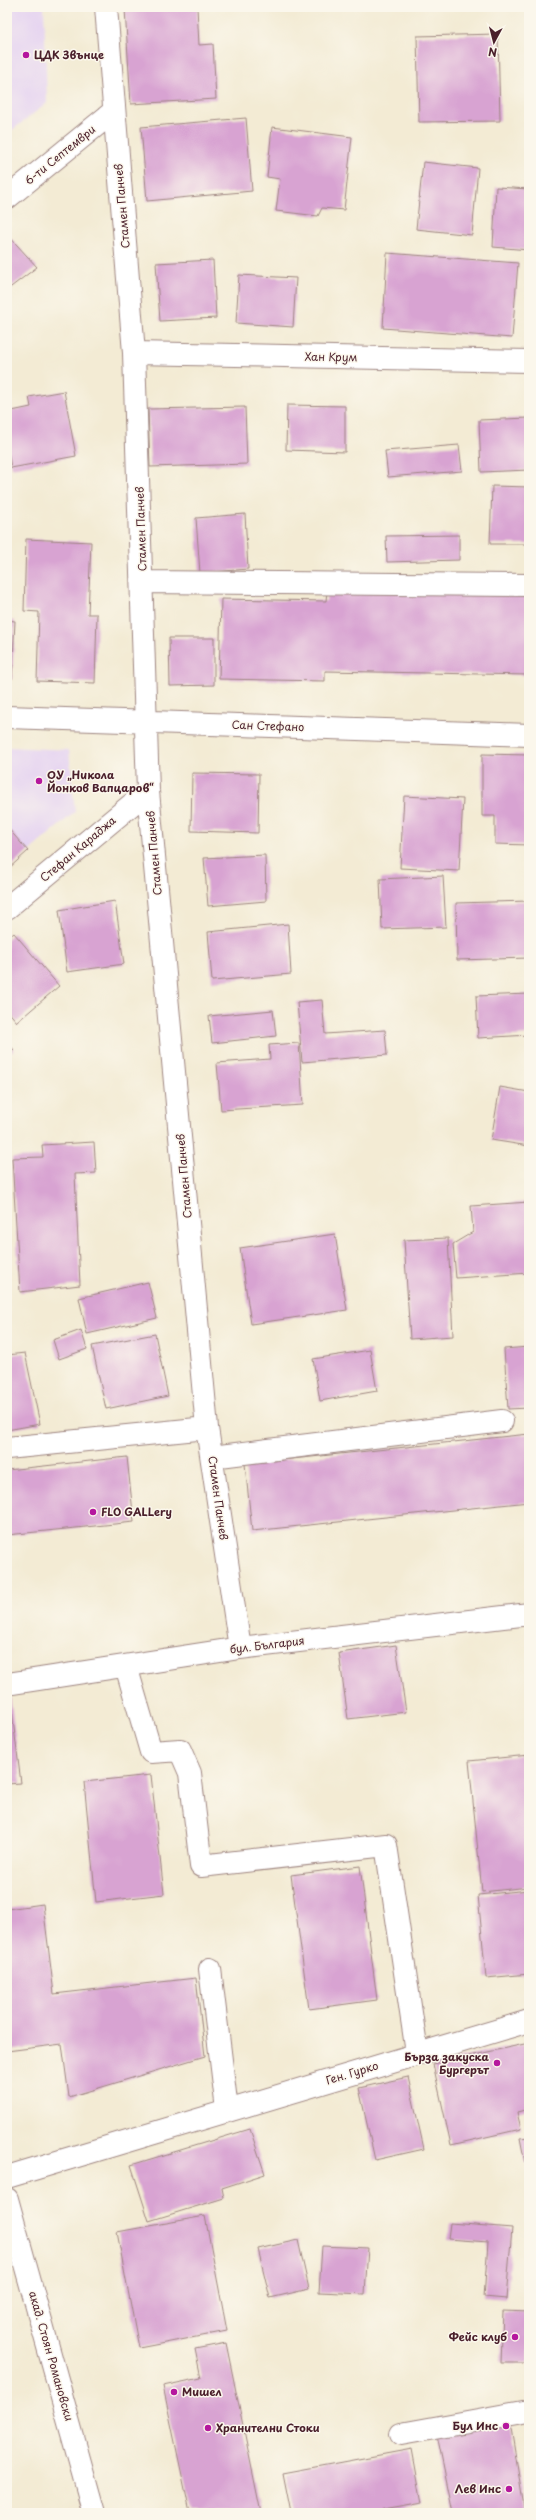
<svg xmlns="http://www.w3.org/2000/svg" width="536" height="2520" viewBox="0 0 536 2520" font-family="'Playpen Sans',sans-serif">
  <style>
    .built { fill: #e5d3f1 }
    .building { fill: #d8a3d2 }
    .lines { fill: none; stroke-linecap: round; stroke-linejoin: round }
    .minor-casing { stroke: #9e8580; stroke-width: 24 }
    .minor { stroke: #fff; stroke-width: 22 }
    .poi-dot { fill: #b5179e; stroke: #fbf7ec; stroke-width: 1.5 }
    .labels { text-anchor: middle; stroke-width: 3; stroke-linejoin: round; paint-order: stroke }
    .poi-label { font-size: 11px; font-weight: bold; fill: #4a1f2b; stroke: #fbf7ec; text-anchor: start }
    .street-label { font-size: 11px; fill: #4a1f2b; stroke: #fbf7ec }
  </style>
  <rect width="100%" height="100%" fill="#fbf7ec"/>
  <filter id="ink" filterUnits="userSpaceOnUse"><feTurbulence type="fractalNoise" baseFrequency=".025" numOctaves="2"/><feDisplacementMap in="SourceGraphic" scale="8" xChannelSelector="R" yChannelSelector="G"/><feConvolveMatrix kernelMatrix="1 2 1 2 8 2 1 2 1" color-interpolation-filters="sRGB"/></filter>
  <filter id="wash" filterUnits="userSpaceOnUse"><feTurbulence type="fractalNoise" baseFrequency=".012" numOctaves="4" result="noise"/><feDisplacementMap in="SourceGraphic" scale="16" xChannelSelector="R" yChannelSelector="G"/><feGaussianBlur stdDeviation="0.9" result="paint"/><feColorMatrix in="noise" values="0 0 0 0 0 0 0 0 0 0 0 0 0 0 0 0 0 1.4 0 .05"/><feComposite in="paint" operator="in"/></filter>
  <g filter="url(#wash)">
    <rect width="100%" height="100%" fill="#f3ebd4"/>
    <path class="built" d="M 7,7 L 44,7 L 47,103 L 7,134 Z
      M 7,747 L 69,750 L 75,812 L 7,870 Z"/>
    <g id="blocks">
      <path class="building" d="M 150,7 L 197,7 L 199,45 L 213,44 L 216,99 L 131,104 L 125,9 Z
        M 498,34 L 500,121 L 419,122 L 417,36 Z
        M 246,118 L 252,191 L 147,201 L 141,127 Z
        M 272,127 L 352,137 L 344,210 L 322,208 L 318,216 L 276,211 L 280,179 L 267,177 Z
        M 423,162 L 478,168 L 472,235 L 416,229 Z
        M 496,187 L 529,189 L 529,250 L 493,247 Z
        M 7,234 L 37,267 L 7,290 Z
        M 387,253 L 518,263 L 512,338 L 383,328 Z
        M 213,260 L 216,318 L 160,321 L 156,263 Z
        M 239,275 L 296,278 L 293,327 L 236,323 Z
        M 64,391 L 76,456 L 11,468 L 7,445 L 7,412 L 31,407 L 29,397 Z
        M 287,405 L 345,406 L 345,452 L 286,450 Z
        M 245,407 L 247,464 L 150,467 L 148,409 Z
        M 529,418 L 529,470 L 481,472 L 479,420 Z
        M 459,445 L 462,471 L 388,477 L 385,451 Z
        M 492,486 L 529,487 L 529,544 L 490,544 Z
        M 245,514 L 248,569 L 200,573 L 196,518 Z
        M 459,535 L 459,560 L 387,562 L 386,536 Z
        M 26,539 L 91,542 L 88,614 L 97,614 L 95,683 L 37,681 L 39,612 L 24,611 Z
        M 529,590 L 529,675 L 325,671 L 325,681 L 219,679 L 221,599 L 326,601 L 327,591 Z
        M 7,620 L 15,621 L 12,679 L 7,678 Z
        M 169,638 L 214,638 L 214,685 L 170,686 Z
        M 482,754 L 529,755 L 529,845 L 495,844 L 495,816 L 482,816 Z
        M 192,773 L 259,774 L 258,833 L 191,831 Z
        M 404,796 L 463,799 L 459,871 L 400,868 Z
        M 7,827 L 28,851 L 7,870 Z
        M 265,855 L 266,901 L 208,906 L 204,858 Z
        M 443,876 L 446,927 L 382,929 L 380,879 Z
        M 115,901 L 124,964 L 67,972 L 59,910 Z
        M 529,901 L 529,958 L 457,960 L 456,903 Z
        M 288,924 L 291,974 L 212,981 L 208,932 Z
        M 14,933 L 59,986 L 17,1022 L 7,1010 L 7,939 Z
        M 529,994 L 529,1035 L 478,1038 L 476,996 Z
        M 322,1000 L 325,1034 L 385,1030 L 387,1055 L 302,1062 L 297,1002 Z
        M 273,1010 L 276,1036 L 212,1043 L 209,1016 Z
        M 7,1042 L 14,1050 L 7,1056 Z
        M 299,1043 L 303,1105 L 221,1110 L 217,1063 L 270,1059 L 269,1045 Z
        M 500,1087 L 529,1092 L 529,1146 L 491,1140 Z
        M 94,1142 L 96,1173 L 75,1174 L 80,1285 L 20,1292 L 12,1158 L 43,1157 L 42,1145 Z
        M 529,1202 L 529,1273 L 456,1278 L 453,1244 L 473,1232 L 471,1206 Z
        M 335,1234 L 347,1310 L 251,1324 L 240,1248 Z
        M 448,1238 L 453,1336 L 410,1339 L 404,1240 Z
        M 148,1282 L 157,1318 L 87,1334 L 79,1298 Z
        M 81,1330 L 87,1349 L 59,1359 L 53,1340 Z
        M 155,1334 L 168,1396 L 106,1409 L 92,1346 Z
        M 529,1347 L 529,1408 L 508,1409 L 504,1349 Z
        M 370,1350 L 377,1391 L 320,1401 L 313,1359 Z
        M 25,1353 L 40,1424 L 7,1430 L 7,1355 Z
        M 529,1434 L 529,1502 L 252,1531 L 245,1464 Z
        M 127,1457 L 134,1522 L 7,1535 L 7,1470 Z
        M 396,1645 L 406,1712 L 348,1719 L 339,1653 Z
        M 7,1696 L 10,1696 L 21,1783 L 7,1784 Z
        M 529,1755 L 529,1887 L 482,1892 L 469,1761 Z
        M 151,1775 L 164,1894 L 96,1902 L 84,1782 Z
        M 360,1866 L 377,2000 L 309,2009 L 291,1875 Z
        M 529,1890 L 529,1974 L 486,1978 L 478,1895 Z
        M 43,1904 L 54,1994 L 196,1978 L 205,2056 L 69,2097 L 62,2044 L 7,2051 L 7,1909 Z
        M 529,2043 L 529,2109 L 517,2112 L 521,2129 L 451,2145 L 433,2064 Z
        M 408,2077 L 424,2149 L 375,2160 L 359,2088 Z
        M 250,2129 L 265,2174 L 222,2188 L 224,2198 L 149,2221 L 131,2165 Z
        M 529,2137 L 529,2163 L 525,2163 L 520,2138 Z
        M 205,2216 L 227,2331 L 139,2348 L 117,2232 Z
        M 450,2223 L 512,2228 L 506,2299 L 484,2297 L 488,2242 L 448,2239 Z
        M 298,2240 L 309,2289 L 270,2298 L 258,2249 Z
        M 322,2246 L 368,2248 L 365,2294 L 319,2292 Z
        M 503,2311 L 529,2312 L 529,2363 L 501,2363 Z
        M 226,2343 L 261,2513 L 190,2513 L 163,2386 L 201,2378 L 195,2349 Z
        M 509,2416 L 525,2513 L 453,2513 L 436,2431 Z
        M 412,2449 L 422,2503 L 366,2513 L 291,2513 L 283,2473 Z"/>
    </g>
  </g>
  <g filter="url(#ink)">
    <use href="#blocks" fill-opacity="0" stroke="#9e8580" stroke-width="1"/>
    <g class="lines">
      <defs>
        <path id="minor" d="M 106,7 L 134,353 L 148,791 L 207,1428 L 240,1648
          M 7,198 L 114,111
          M 134,353 L 529,361
          M 143,582 L 529,585
          M 7,717 L 529,735
          M 7,908 L 148,791
          M 7,1448 L 207,1428
          M 212,1457 L 502,1421
          M 126,1666 L 151,1752 L 180,1750 L 190,1773 L 201,1866 L 386,1845 L 417,2053
          M 7,1684 L 240,1648 L 529,1614
          M 210,1969 L 227,2110
          M 7,2177 L 529,2021
          M 7,2199 L 94,2513
          M 401,2434 L 529,2411"/>
      </defs>
      <use href="#minor" class="minor-casing"/>
      <use href="#minor" class="minor"/>
    </g>
  </g>
  <g class="poi-dot">
    <circle cx="26" cy="55" r="4"/>
    <circle cx="39" cy="781" r="4"/>
    <circle cx="93" cy="1512" r="4"/>
    <circle cx="497" cy="2063" r="4"/>
    <circle cx="515" cy="2337" r="4"/>
    <circle cx="174" cy="2392" r="4"/>
    <circle cx="506" cy="2426" r="4"/>
    <circle cx="208" cy="2428" r="4"/>
    <circle cx="509" cy="2489" r="4"/>
  </g>
  <g class="labels">
    <g class="poi-label">
      <text x="34" y="59">ЦДК Звънце</text>
      <text x="47" y="779">ОУ „Никола<tspan x="47" dy="13">Йонков Вапцаров“</tspan></text>
      <text x="101" y="1516">FLO GALLery</text>
      <text x="489" y="2061" text-anchor="end">Бърза закуска<tspan x="489" dy="13">Бургерът</tspan></text>
      <text x="507" y="2341" text-anchor="end">Фейс клуб</text>
      <text x="182" y="2396">Мишел</text>
      <text x="498" y="2430" text-anchor="end">Бул Инс</text>
      <text x="216" y="2432">Хранителни Стоки</text>
      <text x="501" y="2493" text-anchor="end">Лев Инс</text>
    </g>
    <g class="street-label">
      <text transform="translate(60 155) rotate(-39)" y="4">6-ти Септември</text>
      <text transform="translate(122 206) rotate(-95)" y="4">Стамен Панчев</text>
      <text transform="translate(331 357) rotate(1)" y="4">Хан Крум</text>
      <text transform="translate(141 529) rotate(-92)" y="4">Стамен Панчев</text>
      <text transform="translate(268 726) rotate(2)" y="4">Сан Стефано</text>
      <text transform="translate(78 849) rotate(-40)" y="4">Стефан Караджа</text>
      <text transform="translate(154 853) rotate(-95)" y="4">Стамен Панчев</text>
      <text transform="translate(184 1176) rotate(-95)" y="4">Стамен Панчев</text>
      <text transform="translate(218 1498) rotate(82)" y="4">Стамен Панчев</text>
      <text transform="translate(267 1645) rotate(-7)" y="4">бул. България</text>
      <text transform="translate(352 2073) rotate(-17)" y="4">Ген. Гурко</text>
      <text transform="translate(51 2356) rotate(74)" y="4">акад. Стоян Романовски</text>
    </g>
  </g>
  <rect width="536" height="2520" fill="none" stroke="#fbf7ec" stroke-width="24"/>
  <g transform="translate(494 42) rotate(187)" stroke="#fbf7ec" stroke-width="3" paint-order="stroke">
  <path d="M0-3L7 15L0 10L-7 15Z" fill="#4a1f2b"/>
  <text y="-6" font-size="11" font-weight="bold" text-anchor="middle" fill="#4a1f2b">N</text>
  </g>
</svg>
